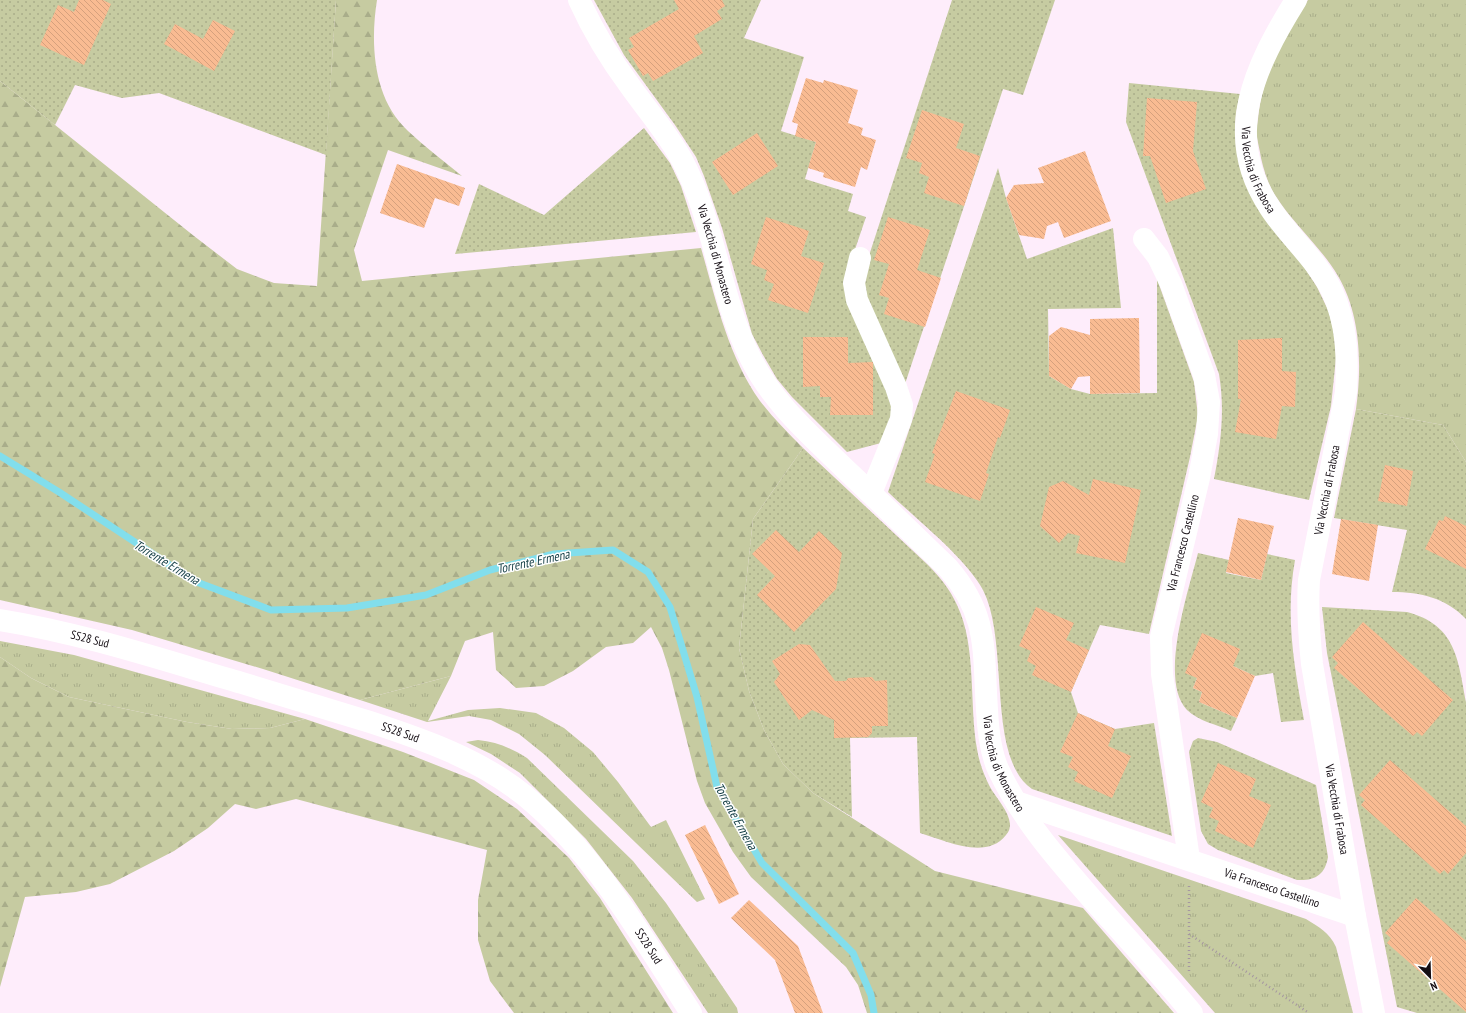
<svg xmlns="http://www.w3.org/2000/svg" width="1466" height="1013" viewBox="0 0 1466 1013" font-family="'PT Sans Narrow',sans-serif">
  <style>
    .grass { fill: url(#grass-tufts) }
    .forest { fill: url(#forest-firs) }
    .garden { fill: url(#garden-dots) }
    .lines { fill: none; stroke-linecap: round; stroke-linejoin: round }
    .stream { stroke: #82deec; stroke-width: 7 }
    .building { fill: url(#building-back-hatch) }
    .path { stroke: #a496a1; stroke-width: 2.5; stroke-dasharray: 1 3; stroke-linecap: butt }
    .street { stroke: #fff; stroke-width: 22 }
    .secondary { stroke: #fff; stroke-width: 22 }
    .primary { stroke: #fff; stroke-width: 22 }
    .labels { text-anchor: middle; stroke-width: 3; stroke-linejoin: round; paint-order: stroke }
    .street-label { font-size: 12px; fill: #150e14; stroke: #fff }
    .water-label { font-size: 13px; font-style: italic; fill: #123d44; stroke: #fff }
  </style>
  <defs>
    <pattern id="grass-tufts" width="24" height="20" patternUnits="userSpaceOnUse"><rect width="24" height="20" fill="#c6cba1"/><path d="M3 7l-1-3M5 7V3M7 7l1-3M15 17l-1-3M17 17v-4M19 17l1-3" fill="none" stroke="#a9ad8a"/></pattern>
    <pattern id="forest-firs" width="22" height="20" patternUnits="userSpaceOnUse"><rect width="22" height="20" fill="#c6cba1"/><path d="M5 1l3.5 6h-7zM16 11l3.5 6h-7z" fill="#a9ad8a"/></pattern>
    <pattern id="garden-dots" width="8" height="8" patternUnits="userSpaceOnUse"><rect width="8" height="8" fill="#c6cba1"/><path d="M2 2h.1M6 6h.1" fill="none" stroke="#a9ad8a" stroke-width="1.8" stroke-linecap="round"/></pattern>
    <pattern id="building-back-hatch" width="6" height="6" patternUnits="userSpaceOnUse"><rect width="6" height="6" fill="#f9bb92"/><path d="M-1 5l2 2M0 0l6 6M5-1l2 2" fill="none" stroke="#d5a07d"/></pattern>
  </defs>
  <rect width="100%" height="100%" fill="#feedfb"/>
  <path class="grass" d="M 1308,0 L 1466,0 L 1466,462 L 1443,425 L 1356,409 C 1362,366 1361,315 1338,276 C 1321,247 1293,224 1275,195 C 1268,184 1264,171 1261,158 C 1260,151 1258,144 1257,137 C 1256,131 1257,125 1258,119 C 1262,74 1284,38 1308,0 Z
    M 0,641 L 74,655 L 305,719 L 270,728 L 232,729 L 187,722 L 69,697 L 31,678 L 0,657 Z
    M 451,676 L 428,721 L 468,710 L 500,708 L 536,713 L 564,728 L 593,752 L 618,782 L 651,827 L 666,820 L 705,899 L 697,902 L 545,755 L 519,734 L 491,720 L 469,716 L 427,722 L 360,700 Z
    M 478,740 C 497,742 511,748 527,758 L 633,861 L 666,903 L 737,1008 L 738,1013 L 708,1013 L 632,898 L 586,839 L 520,773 L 491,754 L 466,742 Z
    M 1058,835 L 1306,919 C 1319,927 1329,932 1336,947 L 1353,1013 L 1215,1013 Z"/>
  <path class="forest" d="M 336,0 L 377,0 C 370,44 373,99 408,131 C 425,147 444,161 462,176 L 388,150 L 354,250 L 362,281 L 701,248 C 716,300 728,356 760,401 C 773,418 788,433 803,448 L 753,519 L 739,648 L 749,691 L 764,730 L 783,764 L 813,793 L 935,871 L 1083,908 L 1174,1013 L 867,1013 L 858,985 L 846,967 L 751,877 L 733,852 L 705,803 L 697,781 L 669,670 L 662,648 L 651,627 L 633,643 L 606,647 L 573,671 L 544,686 L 516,688 L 496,670 L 493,632 L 465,641 L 451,676 L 360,700 L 263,669 L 132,630 L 0,600 L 0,81 L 194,236 L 237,269 L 274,283 L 317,286 Z
    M 0,657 L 31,678 L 69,697 L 187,722 L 232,729 L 270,728 L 305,719 L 403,752 L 474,780 L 517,809 L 569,858 L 600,898 L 673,1013 L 514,1013 L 490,981 L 478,940 L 478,900 L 487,850 L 296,799 L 256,809 L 235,804 L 208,828 L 174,851 L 110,884 L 76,892 L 25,897 L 0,987 Z"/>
  <path class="garden" d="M 0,0 L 336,0 L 326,155 L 159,93 L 122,98 L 75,85 L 55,125 L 0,81 Z
    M 594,0 L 761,0 L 744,38 L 804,57 L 781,131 L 816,142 L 805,179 L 853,194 L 848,211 L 866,217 L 848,270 L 895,408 L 881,443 L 847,452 L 792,397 L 777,379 L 763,355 L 752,334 L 722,228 L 704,176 L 696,157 L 675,125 L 624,55 Z
    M 952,0 L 1055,0 L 1023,95 L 1003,89 L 904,387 L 865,301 L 864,271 Z
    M 1129,83 L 1240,94 L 1236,113 L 1235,130 L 1240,168 L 1317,287 L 1329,312 L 1334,333 L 1336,358 L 1331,406 L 1309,500 L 1214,479 C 1221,443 1225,410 1219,374 L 1126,122 Z
    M 644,128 L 670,163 L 681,186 L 696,232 L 455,254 L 479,184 L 544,215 Z
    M 998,168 L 1006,198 L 1027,259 L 1113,228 L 1121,308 L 1048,309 L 1049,376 L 1071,389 L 1090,394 L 1157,393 L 1157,279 L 1194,382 L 1198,416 L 1190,457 L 1149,634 L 1100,625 L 1071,692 L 1078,713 L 1115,729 L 1154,723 L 1172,836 L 1032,789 C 986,758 1010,642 983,590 C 966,558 916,519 888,492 Z
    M 1356,409 L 1443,425 L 1466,462 L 1466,619 C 1446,598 1421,592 1392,592 L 1407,530 L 1334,518 Z
    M 803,448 L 927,564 C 939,576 950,589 957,605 C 977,646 969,705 977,749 C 979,762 984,775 990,787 C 996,798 1009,811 1010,824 C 1010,828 1009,832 1006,835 C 986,861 944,840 920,833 L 917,737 L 850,738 L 852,817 L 813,793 L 783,764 L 764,730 L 749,691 L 739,648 L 753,519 Z
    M 1198,553 L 1229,560 L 1226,573 L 1261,580 L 1267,554 L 1295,560 C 1285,615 1294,666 1304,720 L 1281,722 L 1273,673 L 1255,676 L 1233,666 L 1197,678 L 1193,688 L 1202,692 L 1199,702 L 1237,718 L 1231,731 C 1218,725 1198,721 1187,710 C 1158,680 1189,589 1198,553 Z
    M 1322,607 L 1407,612 C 1456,625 1458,659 1466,702 L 1466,1013 L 1417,1013 L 1397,1007 L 1327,653 Z
    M 1198,738 L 1217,742 L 1316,785 L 1328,857 C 1325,875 1315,881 1297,880 L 1218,850 L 1208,844 L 1201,831 L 1189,752 L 1193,741 Z"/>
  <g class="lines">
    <path class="stream" d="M 0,456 L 59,492 L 194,581 L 271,610 L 347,608 L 426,595 L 490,570 L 554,554 L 613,550 L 648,572 L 670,607 L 697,697 L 717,787 L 762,863 L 853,953 L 871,995 L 874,1013"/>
  </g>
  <path class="building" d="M 79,0 L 103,0 L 111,4 L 84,65 L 40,45 L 58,5 L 74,12 Z
    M 674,0 L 722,0 L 725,6 L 717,11 L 722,19 L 694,36 L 703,53 L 653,81 L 648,73 L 643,76 L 628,50 L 634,47 L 629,38 L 679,9 Z
    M 213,20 L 235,31 L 214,71 L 164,44 L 175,24 L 203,39 Z
    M 806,78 L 823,83 L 824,80 L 858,90 L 848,123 L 863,128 L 861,135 L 876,140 L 867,170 L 861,167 L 855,187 L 823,177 L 824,173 L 808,168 L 816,142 L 795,136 L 798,124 L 792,122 Z
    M 1147,98 L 1197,102 L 1193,151 L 1206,189 L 1166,203 L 1150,156 L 1143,156 Z
    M 922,110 L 964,124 L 956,148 L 980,156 L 964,206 L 924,193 L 929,177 L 919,173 L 922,163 L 906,158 Z
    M 757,133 L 778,166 L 733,195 L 712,162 Z
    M 1085,151 L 1111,221 L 1064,238 L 1058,222 L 1047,226 L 1044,239 L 1019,235 L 1006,198 L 1014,185 L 1044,183 L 1038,168 Z
    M 397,164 L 465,188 L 459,206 L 435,198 L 424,228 L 380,213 Z
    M 766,217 L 809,231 L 801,256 L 824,263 L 808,313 L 768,300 L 774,284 L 764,280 L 767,270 L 751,264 Z
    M 888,217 L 930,230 L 917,270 L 941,278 L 925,327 L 884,314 L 889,298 L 879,295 L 889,264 L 874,260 Z
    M 1139,318 L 1140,393 L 1090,394 L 1090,376 L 1078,377 L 1071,389 L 1049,376 L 1049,336 L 1061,327 L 1090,335 L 1090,319 Z
    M 803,337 L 848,337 L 848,363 L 873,362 L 873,415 L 830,415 L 831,397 L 820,397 L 820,386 L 803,387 Z
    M 1282,338 L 1282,371 L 1296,372 L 1295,407 L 1282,406 L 1276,439 L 1235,432 L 1241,399 L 1238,399 L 1238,340 Z
    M 956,391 L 1010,410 L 1000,438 L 998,437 L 986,473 L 989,474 L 980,501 L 925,482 L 935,454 L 932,453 Z
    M 1385,465 L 1413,471 L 1407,506 L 1378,501 Z
    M 1093,479 L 1141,490 L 1125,563 L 1076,553 L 1080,536 L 1068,533 L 1059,543 L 1040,526 L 1049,487 L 1063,481 L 1089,495 Z
    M 1445,516 L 1466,526 L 1466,569 L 1425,549 L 1439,520 L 1443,521 Z
    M 1238,518 L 1274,526 L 1261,580 L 1226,572 Z
    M 1341,519 L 1378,525 L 1369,581 L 1332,574 Z
    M 776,530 L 799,552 L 819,531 L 842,553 L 836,589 L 794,632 L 757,595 L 775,576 L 752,554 Z
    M 1036,607 L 1074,623 L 1066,640 L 1089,650 L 1071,692 L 1032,675 L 1036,666 L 1027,661 L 1031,651 L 1019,646 Z
    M 1363,622 L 1453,700 L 1422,736 L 1417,732 L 1413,736 L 1334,668 L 1338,663 L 1332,657 Z
    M 1202,633 L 1240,649 L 1233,666 L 1255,676 L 1237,718 L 1199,702 L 1202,692 L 1193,688 L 1197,678 L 1185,673 Z
    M 799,644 L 810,645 L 835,681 L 846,681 L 848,678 L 872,677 L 875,681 L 887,680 L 888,726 L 872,726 L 872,733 L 868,737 L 834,738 L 834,720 L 812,710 L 799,720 L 774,682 L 780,674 L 772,661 Z
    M 1078,713 L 1115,729 L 1108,746 L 1131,756 L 1112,798 L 1074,781 L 1078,772 L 1068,767 L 1073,757 L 1060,752 Z
    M 1390,760 L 1466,826 L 1466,853 L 1448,874 L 1444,870 L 1440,874 L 1361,805 L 1365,800 L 1359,795 Z
    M 1218,763 L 1256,779 L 1249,796 L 1271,805 L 1253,848 L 1215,831 L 1219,821 L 1209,817 L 1213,808 L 1201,802 Z
    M 705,825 L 739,894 L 719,904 L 685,835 Z
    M 1416,898 L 1466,941 L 1466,1012 L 1387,943 L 1391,938 L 1385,933 Z
    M 749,900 L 798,946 L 823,1013 L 795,1013 L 775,960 L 731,918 Z"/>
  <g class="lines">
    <path class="path" d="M 1189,886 L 1189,971
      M 1189,934 L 1309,1013"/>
    <g class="street">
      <path d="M 1144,239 L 1158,257 L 1171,284 L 1204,375 L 1209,402 L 1207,434 L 1199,478 L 1161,637 L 1162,674 L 1189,859"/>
      <path d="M 860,258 L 854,283 L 857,300 L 896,387 L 902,405 L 901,419 L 871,493"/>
      <path id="s1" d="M 1016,802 L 1355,916"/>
    </g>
    <g class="secondary">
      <path id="s2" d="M 579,0 C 593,31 610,59 630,86 C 647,110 668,134 682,160 C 715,222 719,296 751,359 C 773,403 809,434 843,467 C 878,500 913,534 948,568 C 989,615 983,651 987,710 C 988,730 990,751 998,769 C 1021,818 1057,859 1092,899 C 1126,937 1160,974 1192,1013"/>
      <path id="s3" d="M 1296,0 C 1255,66 1221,135 1270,208 C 1289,237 1317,260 1332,291 C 1347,323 1348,357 1346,392 L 1309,580 C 1307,609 1309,635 1312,664 L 1355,916 L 1374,1013"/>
    </g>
    <path class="primary" id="s4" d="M 0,620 C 82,633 163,660 242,683 C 285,696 328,709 370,722 C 425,740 479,759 524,795 C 595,853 642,937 691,1013"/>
  </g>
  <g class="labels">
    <g class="street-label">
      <text dy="4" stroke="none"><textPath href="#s3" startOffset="183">Via Vecchia di Frabosa</textPath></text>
      <text dy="4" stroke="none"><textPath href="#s2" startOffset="291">Via Vecchia di Monastero</textPath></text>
      <text transform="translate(1327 490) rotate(-79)" y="4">Via Vecchia di Frabosa</text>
      <text transform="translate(1183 543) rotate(-76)" y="4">Via Francesco Castellino</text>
      <text dy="4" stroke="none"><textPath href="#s4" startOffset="92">SS28 Sud</textPath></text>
      <text dy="4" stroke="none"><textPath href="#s4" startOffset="416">SS28 Sud</textPath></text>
      <text dy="4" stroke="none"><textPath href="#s2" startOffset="898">Via Vecchia di Monastero</textPath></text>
      <text dy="4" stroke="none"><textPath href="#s3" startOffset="854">Via Vecchia di Frabosa</textPath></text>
      <text dy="4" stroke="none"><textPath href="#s1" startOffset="270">Via Francesco Castellino</textPath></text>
      <text dy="4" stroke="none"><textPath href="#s4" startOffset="752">SS28 Sud</textPath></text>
    </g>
    <g class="water-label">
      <text transform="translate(533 561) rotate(-12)" y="5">Torrente Ermena</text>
      <text transform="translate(167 562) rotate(31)" y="5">Torrente Ermena</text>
      <text transform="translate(736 816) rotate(61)" y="5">Torrente Ermena</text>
    </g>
  </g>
  <g transform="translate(1430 977) rotate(157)" stroke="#ffffff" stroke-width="3" paint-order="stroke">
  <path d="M0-3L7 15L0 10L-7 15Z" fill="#150e14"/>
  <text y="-6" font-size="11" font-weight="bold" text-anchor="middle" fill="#150e14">N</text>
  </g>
</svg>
